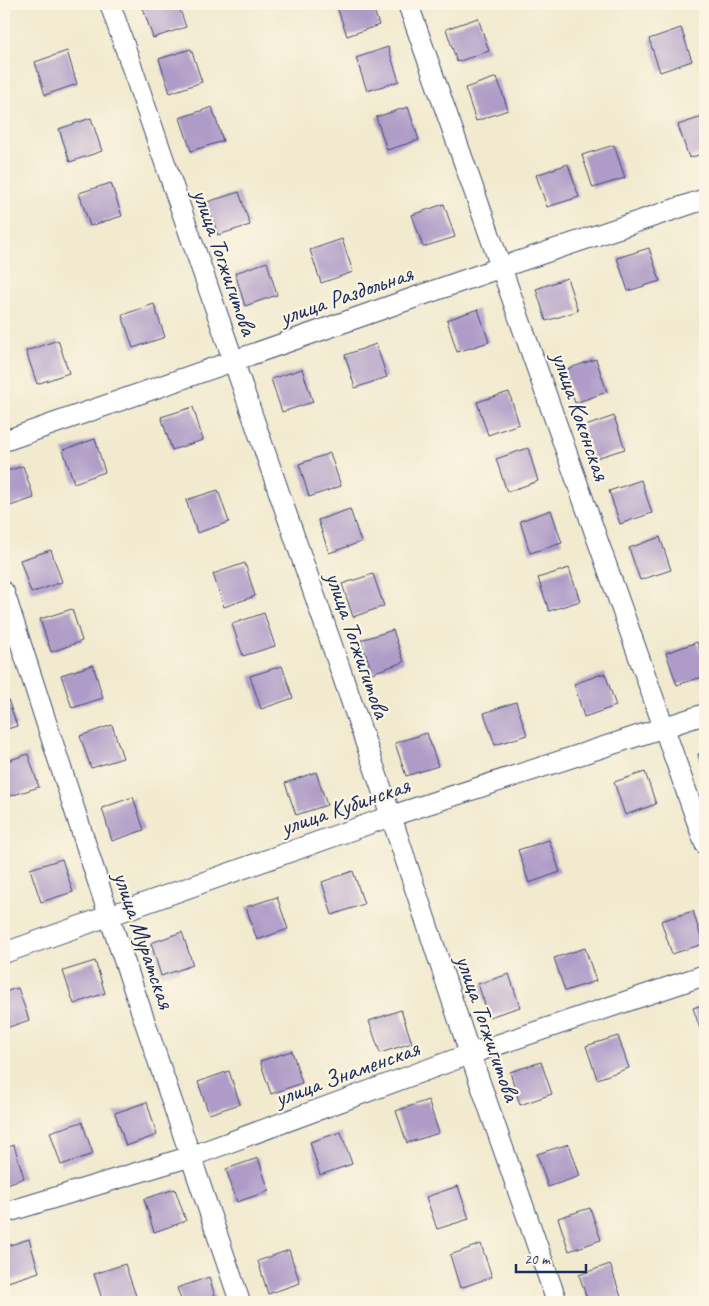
<svg xmlns="http://www.w3.org/2000/svg" width="709" height="1306" viewBox="0 0 709 1306" font-family="Caveat,sans-serif">
  <style>
    .building { fill: #ae9bc7 }
    .lines { fill: none; stroke-linecap: round; stroke-linejoin: round }
    .minor-casing { stroke: #3b4b6f; stroke-width: 22 }
    .minor { stroke: #fff; stroke-width: 20 }
    .labels { text-anchor: middle; stroke-width: 4.5; stroke-linejoin: round; paint-order: stroke }
    .street-label { font-size: 24px; fill: #1b2f5e; stroke: #fcf5e5 }
  </style>
  <rect width="100%" height="100%" fill="#fcf5e5"/>
  <filter id="ink" filterUnits="userSpaceOnUse"><feTurbulence type="fractalNoise" baseFrequency=".02" numOctaves="2"/><feDisplacementMap in="SourceGraphic" scale="10" xChannelSelector="R" yChannelSelector="G"/><feConvolveMatrix kernelMatrix="1 2 1 2 8 2 1 2 1" color-interpolation-filters="sRGB"/></filter>
  <filter id="wash" filterUnits="userSpaceOnUse"><feTurbulence type="fractalNoise" baseFrequency=".0096" numOctaves="4" result="noise"/><feDisplacementMap in="SourceGraphic" scale="20" xChannelSelector="R" yChannelSelector="G"/><feGaussianBlur stdDeviation="1.12" result="paint"/><feColorMatrix in="noise" values="0 0 0 0 0 0 0 0 0 0 0 0 0 0 0 0 0 1.4 0 .05"/><feComposite in="paint" operator="in"/></filter>
  <g filter="url(#wash)">
    <rect width="100%" height="100%" fill="#f1eacf"/>
    <g id="blocks">
      <path class="building" d="M 147,4 L 178,4 L 186,27 L 153,38 L 142,5 Z
        M 336,4 L 372,4 L 379,25 L 347,36 Z
        M 478,18 L 489,51 L 457,62 L 446,29 Z
        M 681,28 L 692,61 L 660,72 L 649,39 Z
        M 388,47 L 399,81 L 367,91 L 356,58 Z
        M 191,49 L 202,82 L 170,93 L 159,59 Z
        M 67,51 L 77,84 L 45,95 L 35,62 Z
        M 497,77 L 508,110 L 476,121 L 465,88 Z
        M 212,107 L 223,141 L 191,151 L 180,118 Z
        M 408,107 L 419,140 L 387,150 L 376,117 Z
        M 705,116 L 705,153 L 689,158 L 678,125 Z
        M 91,118 L 102,151 L 70,162 L 59,129 Z
        M 614,145 L 625,178 L 593,188 L 582,155 Z
        M 568,164 L 579,197 L 547,207 L 536,175 Z
        M 111,183 L 122,216 L 90,226 L 79,193 Z
        M 239,192 L 250,225 L 218,235 L 207,202 Z
        M 444,204 L 455,237 L 423,247 L 412,215 Z
        M 342,239 L 353,272 L 321,283 L 310,250 Z
        M 649,248 L 660,281 L 628,291 L 617,258 Z
        M 267,262 L 277,295 L 245,306 L 235,273 Z
        M 567,278 L 578,311 L 546,321 L 536,289 Z
        M 154,304 L 165,337 L 133,348 L 122,315 Z
        M 478,309 L 489,342 L 457,352 L 447,320 Z
        M 58,340 L 69,373 L 37,384 L 26,351 Z
        M 376,344 L 387,377 L 355,388 L 345,355 Z
        M 596,359 L 607,392 L 575,403 L 564,370 Z
        M 302,369 L 313,402 L 282,412 L 271,379 Z
        M 509,392 L 519,424 L 488,435 L 477,402 Z
        M 193,407 L 203,440 L 172,450 L 161,417 Z
        M 614,416 L 625,449 L 593,459 L 583,427 Z
        M 95,439 L 105,472 L 74,483 L 63,450 Z
        M 528,448 L 538,481 L 507,492 L 496,459 Z
        M 330,453 L 341,486 L 309,497 L 299,464 Z
        M 23,466 L 34,498 L 4,508 L 4,472 Z
        M 641,480 L 652,513 L 620,524 L 609,491 Z
        M 218,490 L 229,522 L 197,533 L 186,500 Z
        M 350,509 L 361,542 L 329,553 L 318,520 Z
        M 551,510 L 562,543 L 530,553 L 520,521 Z
        M 660,537 L 671,570 L 640,580 L 629,548 Z
        M 51,550 L 62,582 L 31,593 L 20,560 Z
        M 245,563 L 255,596 L 224,607 L 213,574 Z
        M 569,568 L 580,601 L 549,611 L 538,578 Z
        M 373,574 L 384,606 L 353,617 L 342,584 Z
        M 72,609 L 82,641 L 51,652 L 40,619 Z
        M 264,613 L 275,646 L 243,656 L 232,624 Z
        M 393,630 L 404,662 L 372,673 L 361,640 Z
        M 697,642 L 705,667 L 705,676 L 677,685 L 666,653 Z
        M 93,665 L 103,698 L 72,708 L 61,675 Z
        M 282,666 L 293,698 L 261,709 L 250,676 Z
        M 605,673 L 616,706 L 584,717 L 574,684 Z
        M 6,693 L 17,726 L 4,730 L 4,694 Z
        M 516,702 L 527,735 L 495,745 L 484,713 Z
        M 112,725 L 123,758 L 91,768 L 80,736 Z
        M 427,733 L 438,766 L 406,776 L 395,743 Z
        M 705,751 L 705,774 L 698,754 Z
        M 28,754 L 39,787 L 7,797 L 4,787 L 4,762 Z
        M 316,772 L 327,805 L 296,815 L 285,783 Z
        M 645,772 L 656,804 L 625,815 L 614,782 Z
        M 133,797 L 144,830 L 112,841 L 102,808 Z
        M 549,840 L 560,872 L 529,883 L 518,850 Z
        M 62,859 L 73,892 L 41,902 L 30,869 Z
        M 353,871 L 364,904 L 332,915 L 322,882 Z
        M 277,897 L 288,929 L 257,940 L 246,907 Z
        M 693,911 L 703,944 L 672,954 L 661,921 Z
        M 182,932 L 193,965 L 161,976 L 151,943 Z
        M 585,948 L 596,981 L 565,991 L 554,958 Z
        M 95,961 L 105,993 L 74,1004 L 63,971 Z
        M 509,974 L 520,1007 L 489,1017 L 478,984 Z
        M 18,988 L 29,1020 L 4,1029 L 4,992 Z
        M 705,1004 L 705,1043 L 693,1008 Z
        M 401,1010 L 412,1043 L 380,1053 L 369,1021 Z
        M 618,1036 L 629,1068 L 597,1079 L 586,1046 Z
        M 292,1051 L 302,1083 L 271,1094 L 260,1061 Z
        M 541,1062 L 552,1094 L 520,1105 L 510,1072 Z
        M 229,1071 L 240,1104 L 209,1114 L 198,1082 Z
        M 428,1100 L 439,1133 L 407,1143 L 396,1111 Z
        M 147,1102 L 157,1135 L 126,1146 L 115,1113 Z
        M 82,1122 L 93,1154 L 61,1165 L 50,1132 Z
        M 341,1132 L 352,1164 L 320,1175 L 310,1142 Z
        M 569,1144 L 580,1176 L 548,1187 L 537,1154 Z
        M 14,1145 L 24,1178 L 4,1185 L 4,1149 Z
        M 258,1158 L 269,1191 L 237,1202 L 226,1169 Z
        M 458,1186 L 469,1219 L 437,1229 L 426,1197 Z
        M 175,1189 L 186,1221 L 154,1232 L 144,1199 Z
        M 590,1208 L 601,1240 L 569,1251 L 558,1218 Z
        M 29,1239 L 39,1272 L 8,1282 L 4,1269 L 4,1247 Z
        M 481,1244 L 492,1277 L 460,1288 L 450,1255 Z
        M 289,1250 L 300,1283 L 268,1294 L 258,1261 Z
        M 125,1264 L 136,1296 L 119,1302 L 103,1302 L 94,1274 Z
        M 610,1264 L 621,1297 L 605,1302 L 588,1302 L 579,1275 Z
        M 209,1277 L 217,1302 L 182,1302 L 177,1288 Z"/>
    </g>
  </g>
  <g filter="url(#ink)">
    <use href="#blocks" fill-opacity="0" stroke="#3b4b6f" stroke-width="1"/>
    <g class="lines">
      <defs>
        <path id="minor" d="M 110,4 L 391,816 L 470,1054 L 557,1302
          M 408,4 L 705,844
          M 4,441 L 502,267 L 705,199
          M 4,592 L 109,916 L 240,1302
          M 4,953 L 391,816 L 705,714
          M 4,1213 L 192,1156 L 470,1054 L 705,975"/>
      </defs>
      <use href="#minor" class="minor-casing"/>
      <use href="#minor" class="minor"/>
    </g>
  </g>
  <g class="labels">
    <g class="street-label">
      <text transform="translate(225 262) rotate(71)" y="8">улица Тогжигитова</text>
      <text transform="translate(346 295) rotate(-19)" y="8">улица Раздольная</text>
      <text transform="translate(581 416) rotate(71)" y="8">улица Коконская</text>
      <text transform="translate(358 645) rotate(71)" y="8">улица Тогжигитова</text>
      <text transform="translate(345 806) rotate(-19)" y="8">улица Кубинская</text>
      <text transform="translate(144 940) rotate(71)" y="8">улица Муратская</text>
      <text transform="translate(488 1028) rotate(71)" y="8">улица Тогжигитова</text>
      <text transform="translate(347 1073) rotate(-20)" y="8">улица Знаменская</text>
    </g>
  </g>
  <rect width="709" height="1306" fill="none" stroke="#fcf5e5" stroke-width="20"/>
  <path d="M516 1264v8h70v-8" fill="none" stroke="#1b2f5e" stroke-width="2.5"/>
  <text x="524" y="1264" font-size="15" fill="#1b2f5e" stroke="#fcf5e5" stroke-width="4" paint-order="stroke">20 m</text>
</svg>
